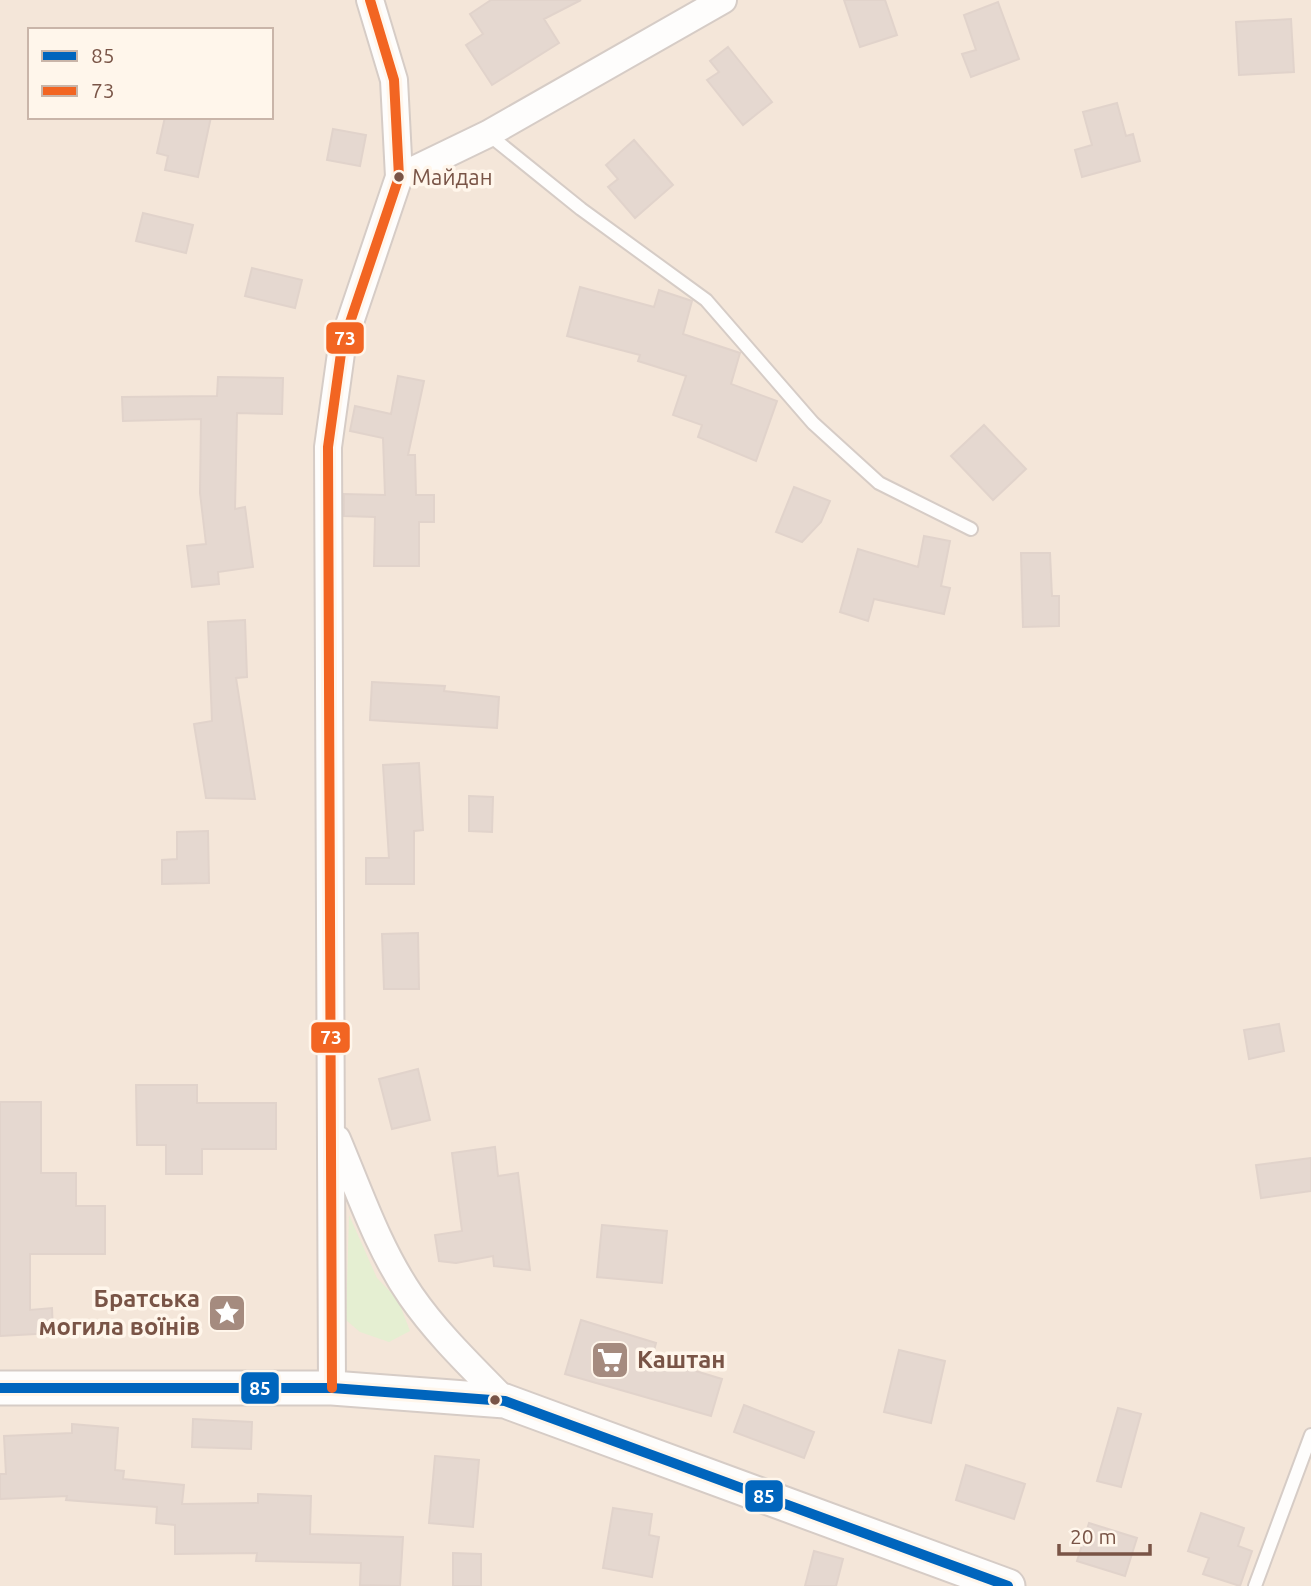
<svg xmlns="http://www.w3.org/2000/svg" width="1311" height="1586" viewBox="0 0 1311 1586" font-family="Ubuntu,sans-serif">
  <style>
    .residential { fill: #f4e6d9; fill-rule: evenodd }
    .green { fill: #e5efd2 }
    .building { fill: #e5d8d0; stroke: #e1d3cb; stroke-width: 2 }
    .lines { fill: none; stroke-linecap: round; stroke-linejoin: round }
    .service-casing { stroke: #d6ccc6; stroke-width: 16 }
    .minor-casing { stroke: #d6ccc6; stroke-width: 30 }
    .tertiary-casing { stroke: #d6ccc6; stroke-width: 37 }
    .service { stroke: #fefdfc; stroke-width: 12 }
    .minor { stroke: #fefdfc; stroke-width: 26 }
    .tertiary { stroke: #fefdfc; stroke-width: 33 }
    .bus-1-casing { stroke: #fff6eb; stroke-width: 16 }
    .bus-2-casing { stroke: #fff6eb; stroke-width: 16 }
    .bus-1 { stroke: #0065bd; stroke-width: 10 }
    .bus-2 { stroke: #f26522; stroke-width: 10 }
    .bus-dot { fill: #795446; stroke: #fff6eb; stroke-width: 2.5 }
    .labels { text-anchor: middle; stroke-width: 7; stroke-linejoin: round; paint-order: stroke }
    .bus-label { font-size: 22px; fill: #795446; stroke: #fff6eb; text-anchor: start }
    .poi-label { font-size: 24px; font-weight: bold; fill: #795446; stroke: #fff6eb; text-anchor: end }
    .line-badge { stroke: #fff6eb; stroke-width: 2.5 }
    .badge-label { font-size: 19px; text-anchor: middle; font-weight: bold; fill: #fff }
  </style>
  <rect width="100%" height="100%" fill="#f8f1e9"/>
  <path class="residential" d="M 0,0 L 1311,0 L 1311,1586 L 0,1586 ZM 30,30 L 271,30 L 271,117 L 30,117 Z"/>
  <path class="green" d="M 349,1215 L 377,1278 L 398,1300 L 410,1331 L 389,1342 L 360,1332 L 346,1320 Z"/>
  <path class="building" d="M 491,0 L 581,0 L 544,19 L 559,43 L 492,85 L 466,45 L 483,34 L 470,14 Z
    M 844,0 L 885,0 L 897,35 L 860,47 Z
    M 998,2 L 1019,59 L 971,77 L 962,54 L 976,50 L 964,15 Z
    M 1291,19 L 1294,72 L 1239,75 L 1236,22 Z
    M 728,47 L 772,102 L 743,125 L 707,80 L 719,72 L 710,61 Z
    M 1117,103 L 1126,136 L 1133,134 L 1140,161 L 1082,177 L 1075,150 L 1092,145 L 1083,112 Z
    M 165,117 L 211,117 L 198,177 L 165,170 L 168,156 L 157,153 Z
    M 333,129 L 366,135 L 360,166 L 327,160 Z
    M 634,140 L 673,185 L 635,218 L 608,187 L 618,179 L 606,165 Z
    M 143,213 L 193,225 L 186,253 L 136,241 Z
    M 252,268 L 302,280 L 295,308 L 245,296 Z
    M 580,287 L 654,307 L 659,290 L 692,301 L 683,334 L 740,353 L 731,384 L 777,401 L 756,461 L 698,437 L 702,425 L 673,415 L 686,376 L 638,361 L 640,355 L 567,336 Z
    M 398,376 L 424,381 L 408,455 L 415,455 L 416,495 L 434,495 L 434,522 L 419,522 L 419,566 L 374,566 L 375,517 L 344,516 L 344,494 L 385,495 L 383,438 L 350,431 L 355,406 L 391,414 Z
    M 218,377 L 283,378 L 282,414 L 237,413 L 235,509 L 245,507 L 253,567 L 218,572 L 219,584 L 192,587 L 187,546 L 206,544 L 200,493 L 201,419 L 123,421 L 122,397 L 217,396 Z
    M 984,425 L 1026,469 L 993,500 L 951,456 Z
    M 794,487 L 830,501 L 821,522 L 802,542 L 776,532 Z
    M 924,536 L 950,541 L 941,586 L 950,588 L 944,614 L 874,599 L 868,621 L 840,612 L 858,549 L 918,567 Z
    M 1021,553 L 1050,553 L 1052,596 L 1059,596 L 1059,626 L 1023,627 Z
    M 245,620 L 247,677 L 236,678 L 255,799 L 206,798 L 194,724 L 212,721 L 208,622 Z
    M 372,682 L 445,686 L 444,691 L 499,697 L 497,728 L 370,720 Z
    M 419,763 L 423,830 L 414,831 L 414,884 L 366,884 L 366,858 L 389,858 L 383,765 Z
    M 469,796 L 493,797 L 492,832 L 469,831 Z
    M 208,831 L 209,883 L 162,884 L 162,860 L 177,859 L 177,832 Z
    M 418,933 L 419,989 L 384,989 L 382,934 Z
    M 1279,1024 L 1284,1051 L 1249,1059 L 1244,1030 Z
    M 418,1069 L 430,1120 L 392,1129 L 379,1079 Z
    M 136,1085 L 197,1085 L 197,1103 L 276,1103 L 276,1149 L 202,1149 L 202,1174 L 166,1174 L 166,1145 L 137,1145 Z
    M 0,1102 L 41,1102 L 41,1173 L 76,1173 L 76,1206 L 105,1206 L 105,1254 L 30,1254 L 30,1310 L 52,1308 L 53,1333 L 0,1336 Z
    M 495,1147 L 498,1176 L 518,1173 L 530,1270 L 494,1266 L 493,1256 L 456,1263 L 439,1261 L 435,1235 L 462,1231 L 452,1153 Z
    M 1311,1158 L 1311,1191 L 1261,1198 L 1256,1165 Z
    M 602,1225 L 667,1231 L 662,1283 L 597,1277 Z
    M 581,1320 L 656,1343 L 652,1358 L 722,1379 L 711,1416 L 565,1374 Z
    M 899,1350 L 945,1361 L 931,1423 L 884,1412 Z
    M 744,1405 L 814,1432 L 804,1458 L 734,1432 Z
    M 1118,1408 L 1141,1414 L 1121,1487 L 1097,1481 Z
    M 193,1419 L 252,1422 L 251,1449 L 192,1447 Z
    M 72,1424 L 118,1428 L 115,1470 L 124,1471 L 123,1479 L 184,1485 L 182,1504 L 258,1503 L 258,1494 L 311,1496 L 310,1534 L 403,1537 L 400,1586 L 360,1585 L 361,1563 L 256,1561 L 257,1553 L 175,1554 L 175,1525 L 156,1523 L 157,1507 L 66,1500 L 67,1496 L 0,1499 L 0,1474 L 6,1474 L 4,1436 L 72,1433 Z
    M 435,1456 L 479,1460 L 473,1527 L 429,1523 Z
    M 966,1465 L 1025,1484 L 1014,1519 L 956,1500 Z
    M 613,1508 L 652,1514 L 649,1535 L 659,1537 L 652,1577 L 603,1568 Z
    M 1201,1513 L 1244,1528 L 1238,1546 L 1252,1551 L 1240,1586 L 1203,1574 L 1209,1558 L 1188,1551 Z
    M 1089,1523 L 1137,1538 L 1125,1576 L 1077,1561 Z
    M 814,1551 L 843,1559 L 836,1586 L 805,1586 Z
    M 453,1553 L 481,1554 L 481,1586 L 453,1586 Z"/>
  <g class="lines">
    <defs>
      <path id="service" d="M 488,134 L 581,209 L 706,300 L 813,423 L 879,483 L 971,529
        M 1255,1586 L 1311,1435"/>
      <path id="minor" d="M 399,177 L 488,134 L 723,0
        M 337,1139 C 359,1191 378,1248 411,1296 C 438,1335 472,1367 505,1401
        M 332,1388 L 328,447 L 342,346 L 399,177 L 394,80 L 370,0"/>
      <path id="tertiary" d="M 0,1388 L 332,1388 L 505,1401 L 1008,1586"/>
    </defs>
    <use href="#service" class="service-casing"/>
    <use href="#minor" class="minor-casing"/>
    <use href="#tertiary" class="tertiary-casing"/>
    <use href="#service" class="service"/>
    <use href="#minor" class="minor"/>
    <use href="#tertiary" class="tertiary"/>
    <defs>
      <path id="bus-1" d="M 0,1388 L 332,1388 L 505,1401 L 1008,1586"/>
      <path id="bus-2" d="M 332,1388 L 328,447 L 342,346 L 399,177 L 394,80 L 370,0"/>
    </defs>
    <use href="#bus-1" class="bus-1-casing"/>
    <use href="#bus-2" class="bus-2-casing"/>
    <use href="#bus-1" class="bus-1"/>
    <use href="#bus-2" class="bus-2"/>
  </g>
  <defs>
    <symbol id="sight-square" viewBox="-11 -11 22 22"><rect x="-9" y="-9" width="18" height="18" rx="4" fill="#a58b7f" stroke="#fff6eb"/><path d="M0-6L1.8-2.2L6-1.7L2.9 1.2L3.7 5.4L0 3.3L-3.7 5.4L-2.9 1.2L-6-1.7L-1.8-2.2Z" fill="#fff"/></symbol>
    <symbol id="supermarket-square" viewBox="-11 -11 22 22"><rect x="-9" y="-9" width="18" height="18" rx="4" fill="#a58b7f" stroke="#fff6eb"/><path d="M-6-5.5h2.5l.6 2H6L4.5 2H-2.5L-4.4-4H-6ZM-1.5 3.2a1.3 1.3 0 1 0 .1 0ZM3 3.2a1.3 1.3 0 1 0 .1 0Z" fill="#fff"/></symbol>
  </defs>
  <g fill-rule="evenodd">
    <use href="#sight-square" x="205" y="1291" width="44" height="44"/>
    <use href="#supermarket-square" x="588" y="1338" width="44" height="44"/>
  </g>
  <g class="bus-dot">
    <circle cx="399" cy="177" r="6"/>
    <circle cx="495" cy="1400" r="6"/>
  </g>
  <g class="labels">
    <g class="bus-label">
      <text x="412" y="185">Майдан</text>
    </g>
    <g class="poi-label">
      <text x="200" y="1307">Братська<tspan x="200" dy="28">могила воїнів</tspan></text>
      <text x="637" y="1368" text-anchor="start">Каштан</text>
    </g>
  </g>
  <g class="line-badge">
    <rect x="325" y="321" width="40" height="34" rx="7" fill="#f26522"/>
    <rect x="310" y="1021" width="41" height="33" rx="7" fill="#f26522"/>
    <rect x="240" y="1371" width="40" height="34" rx="7" fill="#0065bd"/>
    <rect x="744" y="1479" width="40" height="34" rx="7" fill="#0065bd"/>
  </g>
  <g class="badge-label">
    <text x="345" y="345">73</text>
    <text x="331" y="1044">73</text>
    <text x="260" y="1395">85</text>
    <text x="764" y="1503">85</text>
  </g>
  <rect x="28" y="28" width="245" height="91" fill="#fff6eb" stroke="#c9b5a9" stroke-width="2"/>
  <rect x="42" y="51" width="35" height="10" fill="#0065bd" stroke="#c9b5a9" stroke-width="2"/>
  <text x="91" y="63" font-size="21" fill="#795446">85</text>
  <rect x="42" y="86" width="35" height="10" fill="#f26522" stroke="#c9b5a9" stroke-width="2"/>
  <text x="91" y="98" font-size="21" fill="#795446">73</text>
  <path d="M1059 1544v10h91v-10" fill="none" stroke="#795446" stroke-width="3.5"/>
  <text x="1070" y="1544" font-size="21" fill="#795446" stroke="#fff6eb" stroke-width="5" paint-order="stroke">20 m</text>
</svg>
